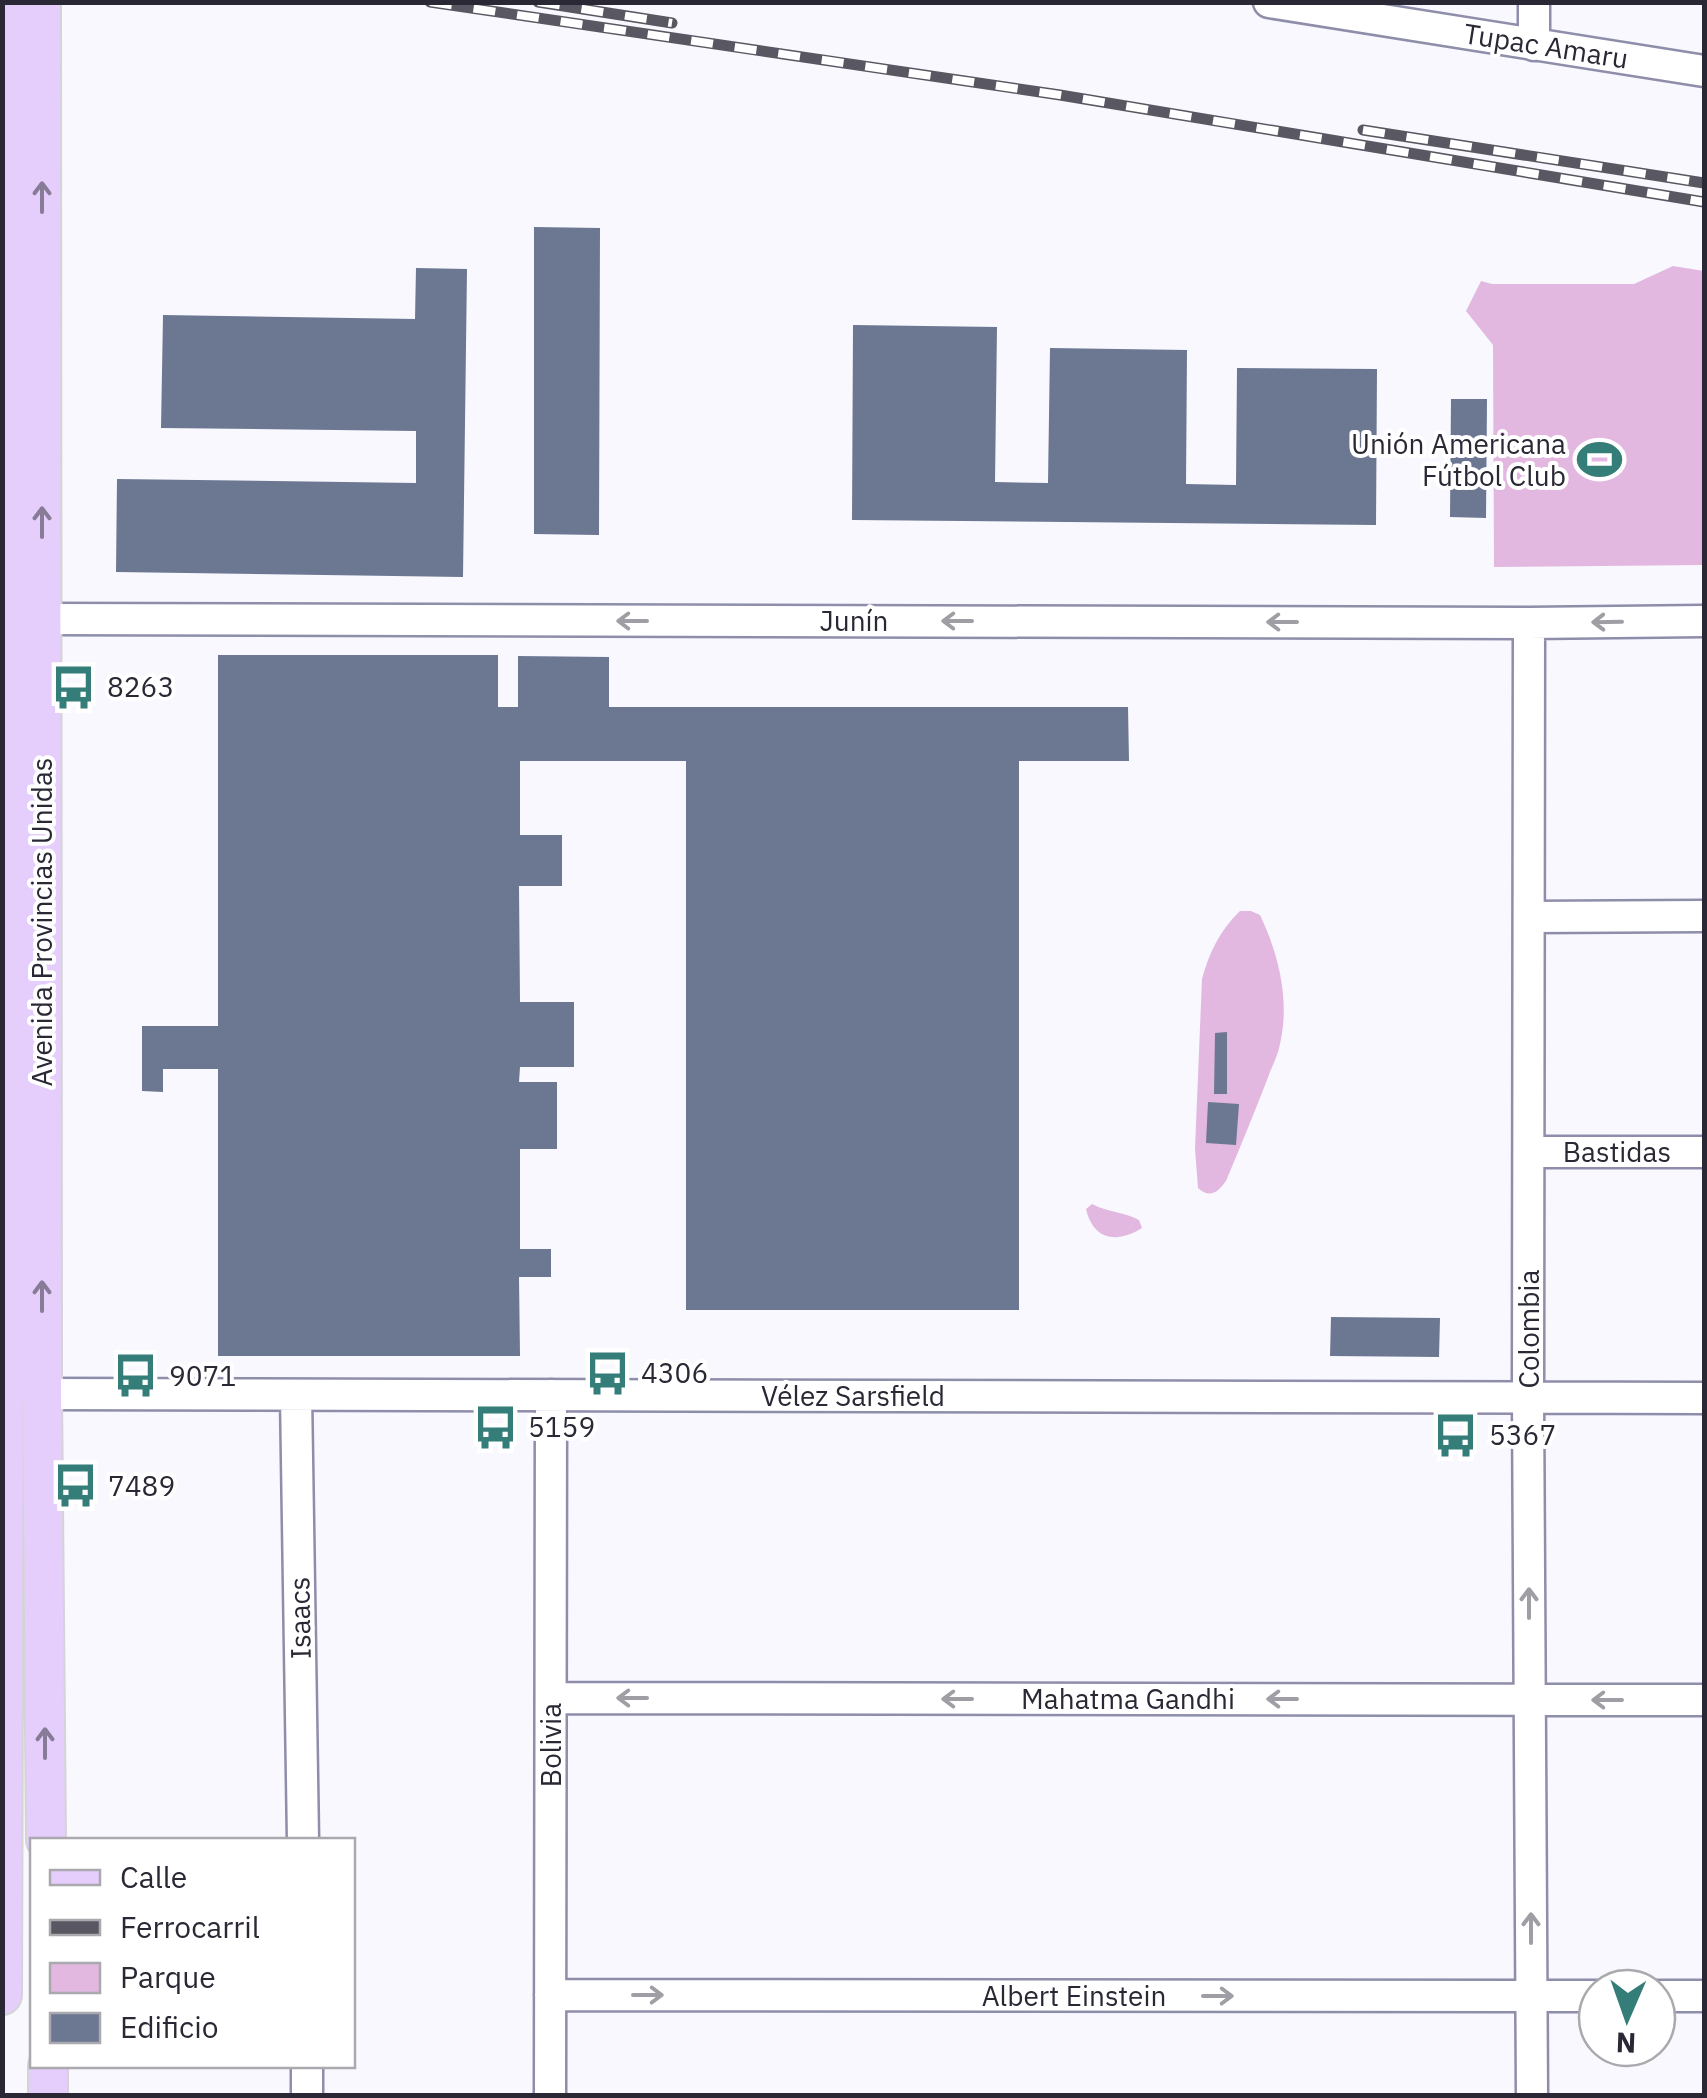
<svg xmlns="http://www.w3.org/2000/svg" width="1707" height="2098" viewBox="0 0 1707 2098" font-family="'IBM Plex Sans',sans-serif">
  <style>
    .green { fill: #e2b8e1 }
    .building { fill: #6c7792 }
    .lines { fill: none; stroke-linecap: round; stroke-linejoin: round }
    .minor-casing { stroke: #8e8daa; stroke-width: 35 }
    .major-casing { stroke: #d4d4d6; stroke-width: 42 }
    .minor { stroke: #fff; stroke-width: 30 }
    .major { stroke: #e5cefb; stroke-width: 38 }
    .rail-casing { stroke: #595862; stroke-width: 11 }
    .rail { stroke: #fff; stroke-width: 8; stroke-dasharray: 22; stroke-linecap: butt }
    .oneway { stroke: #877b98 }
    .oneway2 { stroke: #9f9ea4 }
    .labels { text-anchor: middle; stroke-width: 8; stroke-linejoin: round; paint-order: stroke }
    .street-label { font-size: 28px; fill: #292834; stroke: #fff }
    .poi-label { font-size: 28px; fill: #292834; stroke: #fff; text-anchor: start }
  </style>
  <rect width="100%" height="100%" fill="#f8f8fe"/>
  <path class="green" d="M 1673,266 L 1704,271 L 1704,565 L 1494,567 L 1493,345 L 1466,311 L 1481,281 L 1492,284 L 1634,284 Z
    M 1240,911 L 1251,911 L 1260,915 C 1279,955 1290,1000 1280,1044 C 1278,1056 1271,1068 1267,1080 C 1254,1114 1240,1147 1226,1181 C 1218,1192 1210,1199 1198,1188 L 1195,1149 L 1202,979 C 1209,953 1220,930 1240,911 Z
    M 1092,1204 C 1107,1212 1124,1212 1139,1220 L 1142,1228 C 1117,1244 1093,1240 1086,1209 Z"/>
  <path class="building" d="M 534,227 L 600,228 L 599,535 L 534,534 Z
    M 416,268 L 467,269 L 463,577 L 116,572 L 117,479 L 416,483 L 416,431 L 161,428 L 163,315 L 415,319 Z
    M 853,325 L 997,327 L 995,482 L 1048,483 L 1050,348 L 1187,350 L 1186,484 L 1236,485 L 1237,368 L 1377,369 L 1376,525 L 852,520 Z
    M 1451,399 L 1487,399 L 1486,518 L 1450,517 Z
    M 218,655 L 498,655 L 498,707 L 518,707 L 518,656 L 609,657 L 609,707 L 1128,707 L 1129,761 L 1019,761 L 1019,1310 L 686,1310 L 686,761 L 520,761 L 520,835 L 562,835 L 562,886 L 519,886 L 520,1002 L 574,1002 L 574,1067 L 520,1067 L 519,1082 L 557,1082 L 557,1149 L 520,1149 L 520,1249 L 551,1249 L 551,1277 L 519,1277 L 520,1356 L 218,1356 L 218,1069 L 163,1069 L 163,1092 L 142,1091 L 142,1026 L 218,1026 Z
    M 1227,1032 L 1227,1094 L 1214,1094 L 1215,1033 Z
    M 1208,1102 L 1239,1104 L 1236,1145 L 1206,1143 Z
    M 1331,1317 L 1440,1318 L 1439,1357 L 1330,1356 Z"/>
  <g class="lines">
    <defs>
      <path id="minor" d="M 1269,2 L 1704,71
        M 1534,45 L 1534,2
        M 42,619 L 1529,623 L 1704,621
        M 1529,623 L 1528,1398 L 1532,2096
        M 1530,917 L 1704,916
        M 1529,1152 L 1704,1152
        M 42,1394 L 1704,1398
        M 296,1395 L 303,1840
        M 551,1698 L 1704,1700
        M 550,1995 L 1597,1996
        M 1657,1996 L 1704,1996
        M 307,2066 L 307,2096
        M 550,2096 L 551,1395"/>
      <path id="major" d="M 41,2 L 42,1394 L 46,1840
        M 2,1995 L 8,2
        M 48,2066 L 48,2096"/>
    </defs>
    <use href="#minor" class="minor-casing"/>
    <use href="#major" class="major-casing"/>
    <use href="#minor" class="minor"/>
    <use href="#major" class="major"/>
    <defs>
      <path id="rail" d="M 430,2 L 1060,95 L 1704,202
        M 538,2 L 672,23
        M 1363,130 L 1704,183"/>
    </defs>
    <use href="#rail" class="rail-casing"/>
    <use href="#rail" class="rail"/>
  </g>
  <defs><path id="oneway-shaft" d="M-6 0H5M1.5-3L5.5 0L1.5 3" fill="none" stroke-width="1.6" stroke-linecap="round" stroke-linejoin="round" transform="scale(2.5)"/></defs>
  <g class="oneway">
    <use href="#oneway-shaft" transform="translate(42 197) rotate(-90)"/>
    <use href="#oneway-shaft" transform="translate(42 522) rotate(-90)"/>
    <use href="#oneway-shaft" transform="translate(42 1296) rotate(-90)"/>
    <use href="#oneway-shaft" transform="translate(45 1743) rotate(-90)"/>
  </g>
  <g class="oneway2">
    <use href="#oneway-shaft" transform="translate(632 621) rotate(-180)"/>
    <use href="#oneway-shaft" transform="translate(957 621) rotate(-180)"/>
    <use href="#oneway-shaft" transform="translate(1282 622) rotate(-180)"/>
    <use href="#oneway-shaft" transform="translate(1607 622) rotate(179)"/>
    <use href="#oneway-shaft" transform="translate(1529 1603) rotate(-90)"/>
    <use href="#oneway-shaft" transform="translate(632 1698) rotate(-180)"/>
    <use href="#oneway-shaft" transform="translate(957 1699) rotate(-180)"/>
    <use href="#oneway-shaft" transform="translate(1282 1699) rotate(-180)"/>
    <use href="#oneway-shaft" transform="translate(1607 1700) rotate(-180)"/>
    <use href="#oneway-shaft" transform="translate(1531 1928) rotate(-90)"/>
    <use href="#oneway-shaft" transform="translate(648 1995)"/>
    <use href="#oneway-shaft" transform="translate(1218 1996)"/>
  </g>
  <defs>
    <symbol id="stadium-bare" viewBox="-9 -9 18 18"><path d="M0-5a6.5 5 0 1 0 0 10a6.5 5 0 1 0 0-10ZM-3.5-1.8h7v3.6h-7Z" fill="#357d78" stroke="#fff" stroke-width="2.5" paint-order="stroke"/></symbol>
    <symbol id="bus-bare" viewBox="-9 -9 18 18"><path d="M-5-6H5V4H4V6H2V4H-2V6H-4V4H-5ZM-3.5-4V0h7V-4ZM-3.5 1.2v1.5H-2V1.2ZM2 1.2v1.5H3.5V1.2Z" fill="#357d78" stroke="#fff" stroke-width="2.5" paint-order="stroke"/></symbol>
  </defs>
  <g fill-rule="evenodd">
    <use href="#stadium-bare" x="1568" y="428" width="63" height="63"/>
    <use href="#bus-bare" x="42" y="656" width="63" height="63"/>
    <use href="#bus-bare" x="576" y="1342" width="63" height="63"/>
    <use href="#bus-bare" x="104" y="1344" width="63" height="63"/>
    <use href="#bus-bare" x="464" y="1396" width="63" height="63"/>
    <use href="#bus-bare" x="1424" y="1404" width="63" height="63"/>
    <use href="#bus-bare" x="44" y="1454" width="63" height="63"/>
  </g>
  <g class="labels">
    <g class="street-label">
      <text transform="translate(1546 46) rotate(9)" y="10">Tupac Amaru</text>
      <text x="854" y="631">Junín</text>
      <text transform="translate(42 922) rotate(-90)" y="10">Avenida Provincias Unidas</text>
      <text x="1617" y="1162">Bastidas</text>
      <text transform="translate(1529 1329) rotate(-90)" y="10">Colombia</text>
      <text x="853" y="1406">Vélez Sarsfield</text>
      <text transform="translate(300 1618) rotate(-91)" y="10">Isaacs</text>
      <text x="1128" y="1709">Mahatma Gandhi</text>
      <text transform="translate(551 1745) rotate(-90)" y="10">Bolivia</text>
      <text x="1074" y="2006">Albert Einstein</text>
    </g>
    <g class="poi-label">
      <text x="1566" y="454" text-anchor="end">Unión Americana<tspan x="1566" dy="32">Fútbol Club</tspan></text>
      <text x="107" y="697">8263</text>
      <text x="641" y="1383">4306</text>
      <text x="169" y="1386">9071</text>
      <text x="528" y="1437">5159</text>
      <text x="1489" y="1445">5367</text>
      <text x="108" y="1496">7489</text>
    </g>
  </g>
  <rect width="1707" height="2098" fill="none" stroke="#292834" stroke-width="10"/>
  <rect x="30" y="1838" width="325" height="230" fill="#ffffff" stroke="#a9a9ae" stroke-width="2.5"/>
  <rect x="50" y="1870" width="50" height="15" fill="#e5cefb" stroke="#a9a9ae" stroke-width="2.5"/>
  <text x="120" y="1888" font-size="30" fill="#292834">Calle</text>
  <rect x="50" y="1920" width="50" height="15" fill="#595862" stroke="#a9a9ae" stroke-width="2.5"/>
  <text x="120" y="1938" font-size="30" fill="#292834">Ferrocarril</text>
  <rect x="50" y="1963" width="50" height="30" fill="#e2b8e1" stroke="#a9a9ae" stroke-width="2.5"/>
  <text x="120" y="1988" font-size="30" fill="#292834">Parque</text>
  <rect x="50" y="2013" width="50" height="30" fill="#6c7792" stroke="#a9a9ae" stroke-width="2.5"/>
  <text x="120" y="2038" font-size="30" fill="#292834">Edificio</text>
  <g transform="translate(1627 2018) rotate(182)"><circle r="48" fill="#ffffff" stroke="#a9a9ae" stroke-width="2.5"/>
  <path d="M0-8L18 38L0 25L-18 38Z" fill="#357d78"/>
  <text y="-15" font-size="28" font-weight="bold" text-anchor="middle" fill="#292834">N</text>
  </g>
</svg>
